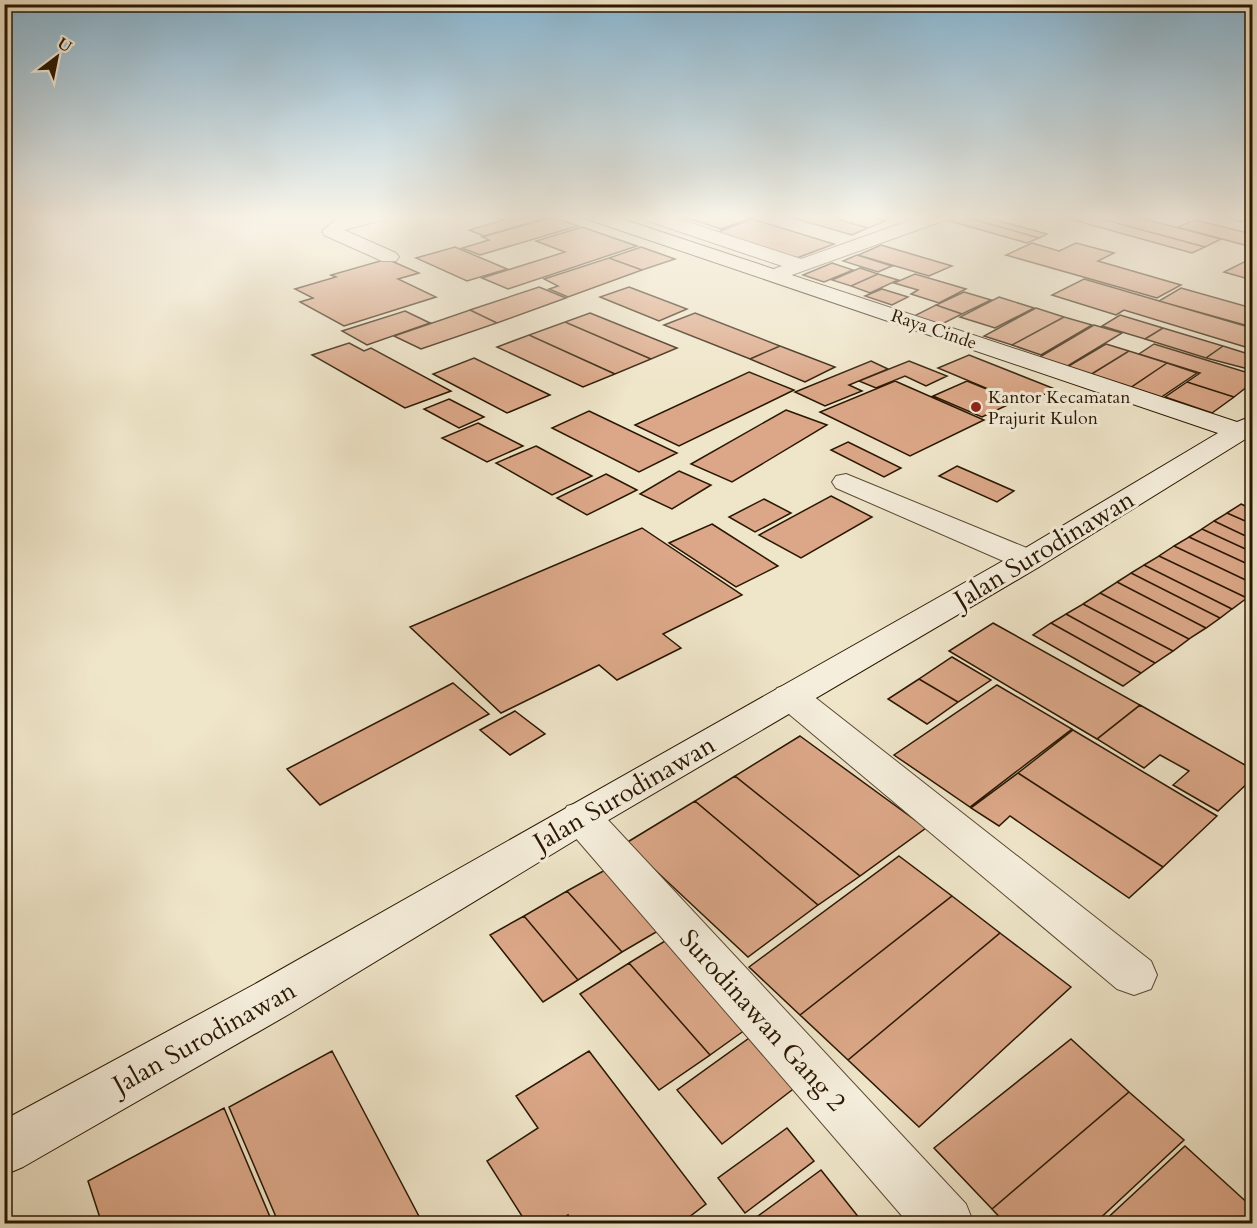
<svg xmlns="http://www.w3.org/2000/svg" width="1257" height="1228" viewBox="0 0 1257 1228" font-family="Cardo,serif">
  <style>
    .building { fill: #dba788; stroke: #2a1701; stroke-width: 1.5 }
    .lines { fill: none; stroke-linecap: round; stroke-linejoin: round }
    .street-casing { stroke: #5b4a33; stroke-width: 2 }
    .secondary-casing { stroke: #2a1701; stroke-width: 2 }
    .street { fill: #f5eedc; fill-rule: evenodd }
    .secondary { fill: #f5eedc; fill-rule: evenodd }
    .poi-dot { fill: #8f2418; stroke: #f5eedc; stroke-width: 2 }
    .labels { text-anchor: middle; stroke-width: 6; stroke-linejoin: round; paint-order: stroke }
    .far-street-label { font-size: 18px; fill: #2a1701; stroke: #f5eedc }
    .far-poi-label { font-size: 18px; fill: #2a1701; stroke: #f5eedc; text-anchor: start }
    .near-street-label { font-size: 26px; fill: #2a1701; stroke: #f5eedc }
  </style>
  <rect width="100%" height="100%" fill="#efe5c9"/>
  <filter id="stains"><feTurbulence type="fractalNoise" baseFrequency=".00333" numOctaves="4"/><feColorMatrix values="0 0 0 0 .2 0 0 0 0 .09 0 0 0 0 .02 0 0 0 .5 -.17"/></filter>
  <radialGradient id="worn" r=".72"><stop offset=".6" stop-color="#630" stop-opacity="0"/><stop offset="1" stop-color="#630" stop-opacity=".3"/></radialGradient>
  <path class="building" d="M 491,215 L 536,215 L 546,218 L 484,236 L 469,230 L 504,220 Z
    M 684,215 L 759,215 L 721,229 L 680,216 Z
    M 783,215 L 822,215 L 868,228 L 852,235 Z
    M 822,215 L 863,215 L 886,221 L 868,228 Z
    M 966,215 L 977,215 L 1047,234 L 1039,238 L 962,216 Z
    M 1075,215 L 1087,215 L 1205,247 L 1192,253 L 1066,218 Z
    M 1087,215 L 1128,215 L 1221,239 L 1205,247 Z
    M 1213,215 L 1252,215 L 1252,217 L 1241,222 Z
    M 962,216 L 1039,238 L 1027,243 L 950,221 Z
    M 554,217 L 578,226 L 480,255 L 462,248 L 489,240 L 482,237 Z
    M 752,219 L 834,244 L 797,258 L 715,233 Z
    M 1195,220 L 1252,234 L 1252,247 L 1177,227 Z
    M 582,227 L 637,246 L 508,289 L 482,278 L 565,252 L 536,241 Z
    M 1032,243 L 1059,251 L 1076,243 L 1114,253 L 1098,261 L 1181,285 L 1157,298 L 1006,255 Z
    M 881,245 L 952,266 L 929,276 L 858,255 Z
    M 455,247 L 507,269 L 467,281 L 416,258 Z
    M 641,247 L 675,259 L 642,270 L 609,258 Z
    M 857,255 L 892,266 L 878,272 L 843,261 Z
    M 609,258 L 642,270 L 568,297 L 549,289 L 558,286 L 544,279 Z
    M 1252,258 L 1252,280 L 1224,272 Z
    M 387,259 L 419,273 L 398,279 L 436,297 L 344,326 L 300,302 L 313,298 L 295,289 L 336,277 L 331,275 Z
    M 832,263 L 853,270 L 824,282 L 803,275 Z
    M 860,268 L 878,274 L 851,286 L 832,280 Z
    M 878,274 L 898,280 L 870,293 L 851,286 Z
    M 915,274 L 966,289 L 939,303 L 911,294 L 918,290 L 894,283 Z
    M 1084,279 L 1252,328 L 1252,349 L 1124,310 L 1116,315 L 1052,295 Z
    M 539,287 L 566,298 L 497,323 L 470,310 Z
    M 629,287 L 687,309 L 659,321 L 600,297 Z
    M 1181,288 L 1252,308 L 1252,327 L 1159,301 Z
    M 882,289 L 908,297 L 892,305 L 865,296 Z
    M 964,292 L 991,300 L 962,314 L 936,305 Z
    M 999,297 L 1034,308 L 995,328 L 960,317 Z
    M 936,305 L 962,314 L 940,325 L 914,316 Z
    M 1036,308 L 1064,317 L 1012,345 L 984,336 Z
    M 470,310 L 497,323 L 421,349 L 394,336 Z
    M 405,311 L 430,323 L 367,345 L 342,331 Z
    M 590,313 L 677,348 L 651,359 L 565,322 Z
    M 695,313 L 780,346 L 750,359 L 664,325 Z
    M 1120,315 L 1163,328 L 1145,339 L 1102,326 Z
    M 1064,317 L 1092,325 L 1041,355 L 1012,345 Z
    M 565,322 L 651,359 L 615,374 L 529,335 Z
    M 1094,325 L 1122,333 L 1066,367 L 1038,358 Z
    M 1163,328 L 1223,346 L 1206,358 L 1145,339 Z
    M 529,335 L 615,374 L 583,387 L 497,347 Z
    M 349,343 L 364,351 L 371,348 L 451,391 L 405,408 L 312,355 Z
    M 1106,344 L 1129,351 L 1090,375 L 1067,367 Z
    M 1154,344 L 1252,374 L 1252,383 L 1234,397 L 1187,382 L 1200,373 L 1139,354 Z
    M 780,346 L 835,367 L 805,382 L 750,359 Z
    M 1223,346 L 1252,355 L 1252,370 L 1206,358 Z
    M 1129,351 L 1167,363 L 1130,388 L 1090,375 Z
    M 969,355 L 1055,389 L 1024,404 L 938,368 Z
    M 474,358 L 550,395 L 507,413 L 433,374 Z
    M 871,361 L 888,369 L 849,385 L 862,391 L 825,406 L 795,392 Z
    M 909,361 L 947,376 L 926,386 L 905,376 L 876,388 L 859,381 Z
    M 1167,363 L 1197,373 L 1160,398 L 1130,388 Z
    M 749,372 L 794,390 L 679,446 L 635,425 Z
    M 895,381 L 984,420 L 910,456 L 820,412 Z
    M 967,381 L 1016,401 L 982,417 L 933,396 Z
    M 1187,382 L 1234,397 L 1212,413 L 1165,397 Z
    M 449,399 L 484,417 L 459,428 L 424,409 Z
    M 786,410 L 827,425 L 732,482 L 691,464 Z
    M 589,411 L 677,453 L 639,472 L 552,428 Z
    M 478,423 L 523,446 L 487,462 L 442,438 Z
    M 848,442 L 901,468 L 884,477 L 831,450 Z
    M 536,446 L 592,476 L 552,495 L 496,463 Z
    M 957,466 L 1014,491 L 997,502 L 939,476 Z
    M 679,471 L 711,485 L 672,509 L 640,494 Z
    M 606,474 L 637,490 L 587,515 L 557,498 Z
    M 831,496 L 872,517 L 801,558 L 759,535 Z
    M 764,499 L 791,513 L 755,532 L 729,517 Z
    M 1241,504 L 1252,509 L 1252,524 L 1227,513 Z
    M 1227,513 L 1252,524 L 1252,539 L 1214,521 Z
    M 1214,521 L 1252,539 L 1252,552 L 1202,529 Z
    M 712,524 L 778,566 L 736,587 L 669,543 Z
    M 642,528 L 742,595 L 663,634 L 681,648 L 617,680 L 599,665 L 501,713 L 410,627 Z
    M 1202,529 L 1252,552 L 1252,566 L 1189,537 Z
    M 1189,537 L 1252,566 L 1252,583 L 1174,546 Z
    M 1174,546 L 1252,583 L 1252,594 L 1247,598 L 1159,556 Z
    M 1159,556 L 1247,598 L 1232,609 L 1144,565 Z
    M 1144,565 L 1232,609 L 1220,618 L 1131,573 Z
    M 1131,573 L 1220,618 L 1206,628 L 1117,582 Z
    M 1117,582 L 1206,628 L 1189,639 L 1100,593 Z
    M 1100,593 L 1189,639 L 1173,651 L 1083,604 Z
    M 1083,604 L 1173,651 L 1155,663 L 1066,614 Z
    M 1066,614 L 1155,663 L 1141,673 L 1051,623 Z
    M 993,623 L 1140,705 L 1097,739 L 949,651 Z
    M 1051,623 L 1141,673 L 1123,686 L 1033,635 Z
    M 952,657 L 991,680 L 958,702 L 919,679 Z
    M 919,679 L 958,702 L 927,724 L 888,699 Z
    M 453,683 L 489,714 L 320,805 L 287,769 Z
    M 997,685 L 1072,729 L 970,807 L 894,755 Z
    M 1140,705 L 1252,769 L 1252,779 L 1218,811 L 1173,785 L 1189,771 L 1160,755 L 1144,768 L 1097,739 Z
    M 515,711 L 545,734 L 510,755 L 480,730 Z
    M 1073,730 L 1217,816 L 1163,867 L 1018,773 Z
    M 800,736 L 926,828 L 860,876 L 735,776 Z
    M 1018,773 L 1163,867 L 1129,898 L 1010,816 L 999,826 L 971,808 Z
    M 735,776 L 860,876 L 818,905 L 695,801 Z
    M 695,801 L 818,905 L 748,957 L 626,843 Z
    M 899,856 L 952,896 L 800,1015 L 749,967 Z
    M 607,869 L 663,928 L 622,952 L 567,891 Z
    M 567,891 L 622,952 L 578,980 L 524,916 Z
    M 952,896 L 1000,933 L 848,1060 L 800,1015 Z
    M 524,916 L 578,980 L 543,1002 L 490,935 Z
    M 1000,933 L 1071,987 L 919,1127 L 848,1060 Z
    M 670,938 L 752,1025 L 710,1055 L 629,963 Z
    M 629,963 L 710,1055 L 659,1090 L 580,994 Z
    M 759,1031 L 805,1080 L 722,1144 L 677,1090 Z
    M 1071,1039 L 1129,1092 L 992,1209 L 934,1148 Z
    M 332,1051 L 423,1224 L 279,1224 L 229,1107 Z
    M 589,1051 L 706,1204 L 680,1224 L 573,1224 L 568,1215 L 557,1224 L 527,1224 L 487,1161 L 538,1128 L 516,1096 Z
    M 1129,1092 L 1184,1140 L 1094,1224 L 1006,1224 L 992,1209 Z
    M 224,1108 L 273,1224 L 102,1224 L 88,1181 Z
    M 787,1128 L 814,1161 L 745,1213 L 718,1178 Z
    M 1185,1146 L 1252,1207 L 1252,1224 L 1101,1224 Z
    M 821,1170 L 864,1224 L 747,1224 Z"/>
  <g class="lines">
    <defs>
      <path id="street" d="M 359,215 L 389,215 L 386,219 L 344,230 L 396,253 L 399,257 L 396,261 L 382,261 L 324,235 L 322,231 L 334,221 Z
        M 639,215 L 666,215 L 801,259 L 925,215 L 951,215 L 948,219 L 775,281 L 768,279 L 765,275 L 768,271 L 782,266 L 642,219 Z
        M 1175,215 L 1197,215 L 1198,216 L 1195,220 L 1189,221 L 1178,219 Z
        M 846,474 L 1039,553 L 1043,560 L 1039,567 L 1028,569 L 1017,567 L 836,488 L 832,482 L 836,476 Z
        M 790,684 L 803,688 L 1151,961 L 1157,975 L 1151,989 L 1134,995 L 1117,989 L 777,704 L 772,696 L 777,688 Z
        M 581,802 L 595,806 L 966,1204 L 974,1224 L 909,1224 L 567,828 L 561,817 L 567,806 Z"/>
      <path id="secondary" d="M 584,215 L 610,215 L 1237,422 L 1252,416 L 1252,435 L 1039,567 L 595,828 L 291,1013 L 23,1167 L 4,1175 L 4,1120 L 257,983 L 1017,553 L 1218,433 L 587,219 Z"/>
    </defs>
    <use href="#street" class="street-casing"/>
    <use href="#secondary" class="secondary-casing"/>
    <use href="#street" class="street"/>
    <use href="#secondary" class="secondary"/>
  </g>
  <linearGradient id="sky" x2="0" y2="1"><stop stop-color="#89b8d5"/><stop offset="0.56" stop-color="#f8f3e7"/><stop offset="1" stop-color="#f8f3e7" stop-opacity="0"/></linearGradient>
  <rect width="1257" height="387" fill="url(#sky)"/>
  <circle class="poi-dot" cx="976" cy="407" r="6"/>
  <g class="labels">
    <g class="far-street-label">
      <text transform="translate(934 329) rotate(19)" y="6">Raya Cinde</text>
    </g>
    <g class="far-poi-label">
      <text x="988" y="403">Kantor Kecamatan<tspan x="988" dy="21">Prajurit Kulon</tspan></text>
    </g>
    <g class="near-street-label">
      <text transform="translate(1044 549) rotate(-31)" y="9">Jalan Surodinawan</text>
      <text transform="translate(624 793) rotate(-30)" y="9">Jalan Surodinawan</text>
      <text transform="translate(763 1020) rotate(48)" y="9">Surodinawan Gang 2</text>
      <text transform="translate(204 1037) rotate(-29)" y="9">Jalan Surodinawan</text>
    </g>
  </g>
  <rect width="1257" height="1228" fill="none" stroke="#efe5c9" stroke-width="24"/>
  <rect x="6" y="6" width="1245" height="1216" fill="none" stroke="#2a1701" stroke-width="3"/>
  <rect x="12" y="12" width="1233" height="1204" fill="none" stroke="#2a1701" stroke-width="1.5"/>
  <g transform="translate(57 57) rotate(32)" stroke="#f5eedc" stroke-width="4.5" paint-order="stroke">
  <path d="M0-4.5L10 22L0 15L-10 22Z" fill="#2a1701"/>
  <text y="-9" font-size="16" font-weight="bold" text-anchor="middle" fill="#2a1701">U</text>
  </g>
  <rect width="100%" height="100%" filter="url(#stains)"/>
  <rect width="100%" height="100%" fill="url(#worn)"/>
</svg>
